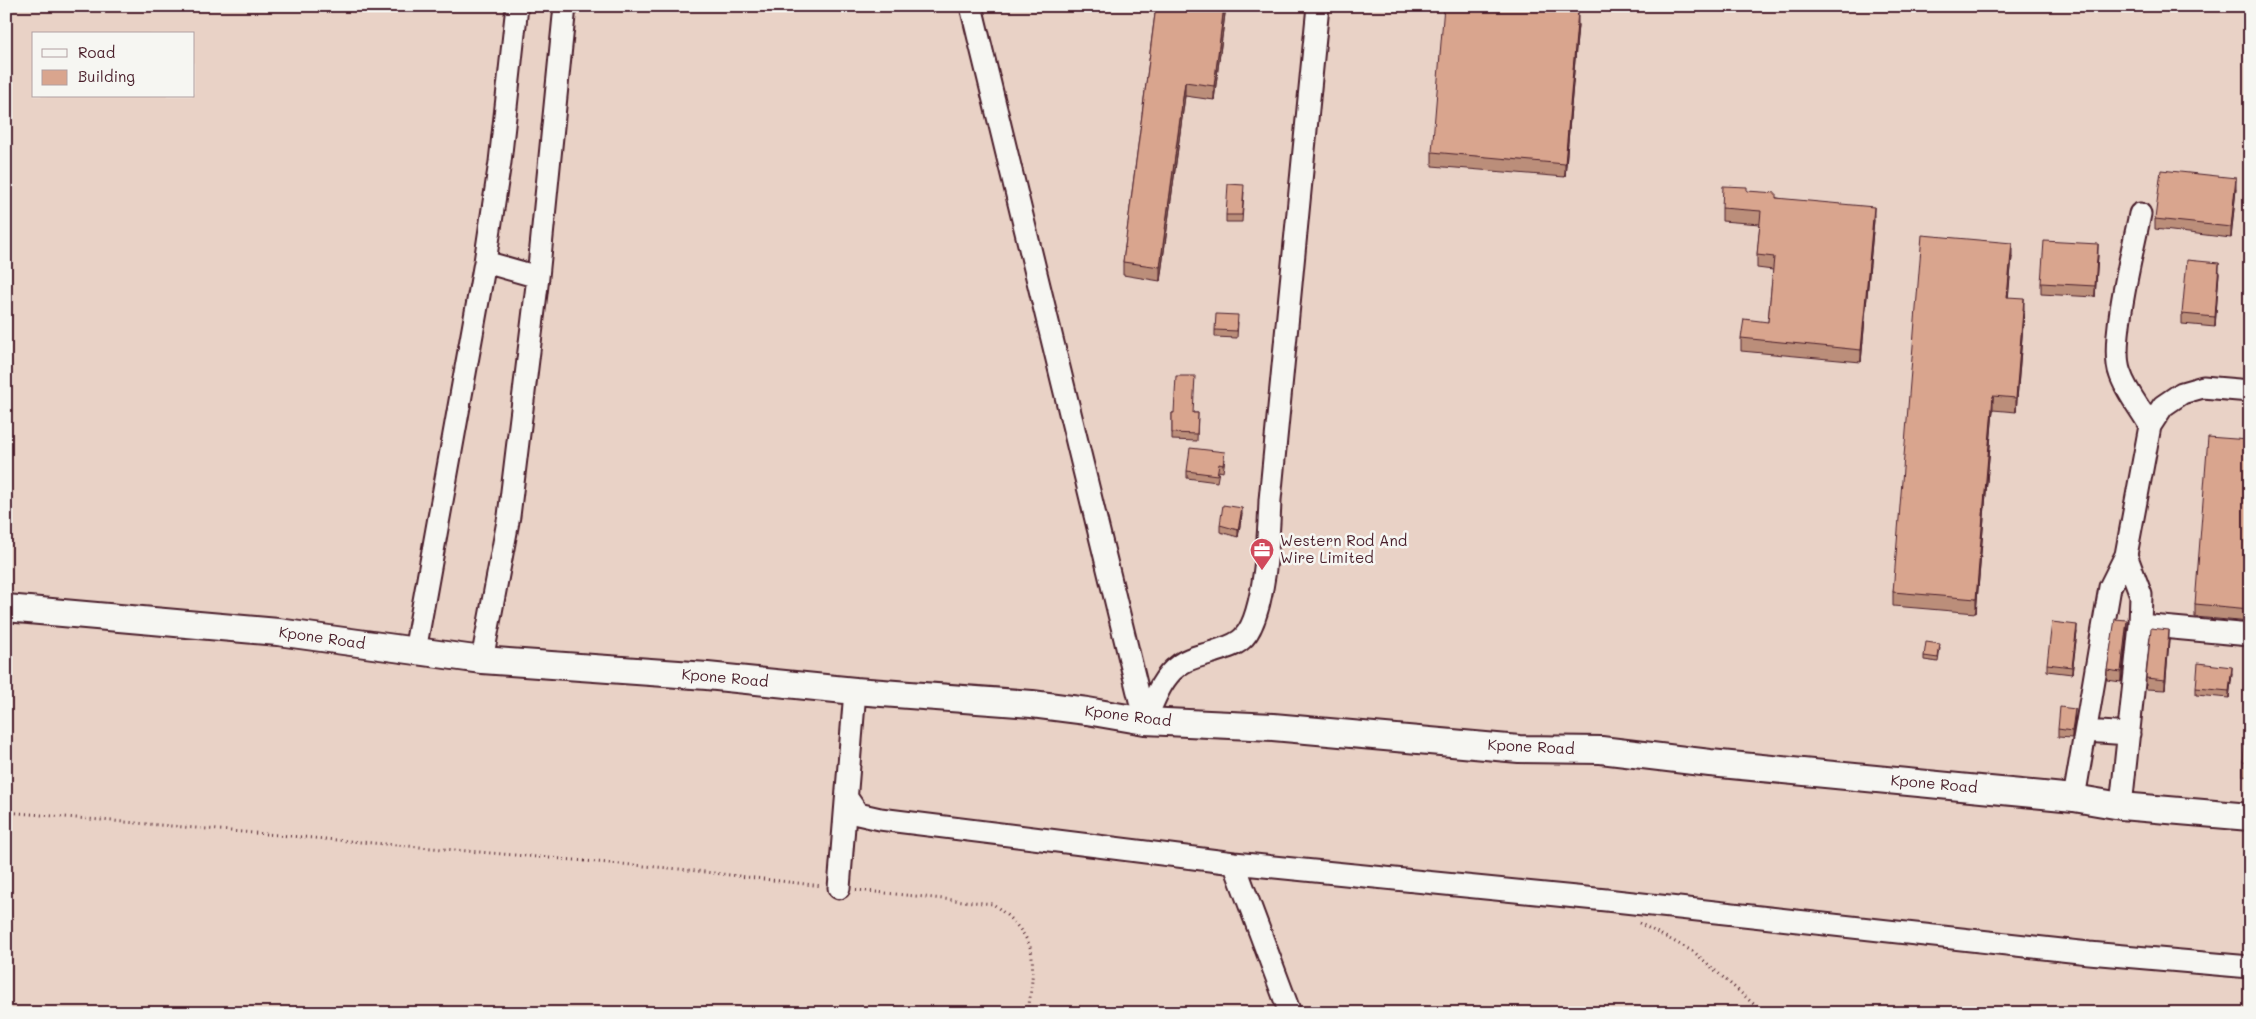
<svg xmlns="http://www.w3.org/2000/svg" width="2256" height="1019" viewBox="0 0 2256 1019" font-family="Mali,sans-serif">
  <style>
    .built { fill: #e9d2c6; fill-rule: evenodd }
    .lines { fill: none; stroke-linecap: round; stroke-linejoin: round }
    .minor-casing { stroke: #4a1f2b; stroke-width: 25 }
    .major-casing { stroke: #4a1f2b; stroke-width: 30 }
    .path { stroke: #4a1f2b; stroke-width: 3; stroke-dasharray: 1 4; stroke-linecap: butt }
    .minor { stroke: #f6f6f2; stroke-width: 21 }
    .major { stroke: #f6f6f2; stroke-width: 26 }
    .wall { fill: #bb8e7a; stroke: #4a1f2b }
    .shaded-wall { fill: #987463; stroke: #4a1f2b }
    .building { fill: #d9a58e; stroke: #4a1f2b }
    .labels { text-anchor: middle; stroke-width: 5; stroke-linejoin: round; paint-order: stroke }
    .poi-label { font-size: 15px; fill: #4a1f2b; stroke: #f6f6f2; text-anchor: start }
    .street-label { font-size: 15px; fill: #4a1f2b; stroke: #f6f6f2 }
  </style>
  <rect width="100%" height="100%" fill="#f0e6de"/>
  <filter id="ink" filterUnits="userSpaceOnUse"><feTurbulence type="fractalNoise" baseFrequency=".02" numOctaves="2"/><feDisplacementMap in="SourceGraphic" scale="10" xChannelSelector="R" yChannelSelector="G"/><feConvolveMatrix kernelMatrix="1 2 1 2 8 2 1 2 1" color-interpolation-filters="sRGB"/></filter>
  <g filter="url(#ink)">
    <path class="built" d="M 6,6 L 2250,6 L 2250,1013 L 6,1013 ZM 34,34 L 194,34 L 194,96 L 34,96 Z"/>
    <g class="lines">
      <defs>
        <path id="minor" d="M 971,6 L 1145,721
          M 2140,214 C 2133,249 2109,345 2120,373 C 2126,392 2141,409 2150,426
          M 485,262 L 538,277
          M 2140,625 L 2250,635
          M 415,651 L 485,262 L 500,162 L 517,6
          M 482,660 L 509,516 L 538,277 L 565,6
          M 1145,721 C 1153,703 1161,678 1178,666 C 1187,658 1201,656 1213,652 C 1224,648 1236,646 1244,637 C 1265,615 1269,532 1270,500 L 1318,6
          M 2086,731 L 2129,734
          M 847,798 L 858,814 L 880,819 L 1234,863 L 1606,900 L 2089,953 L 2250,967
          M 2074,798 L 2110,587 L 2126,555 L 2150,426 L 2163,406 L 2182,393 L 2203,387 L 2250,391
          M 2121,806 L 2140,625 L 2141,595 L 2126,555
          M 1234,863 L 1290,1013
          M 839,888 L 855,691"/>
        <path id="major" d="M 6,608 L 278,632 L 482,660 L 707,676 L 855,691 L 1032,704 L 1087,711 L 1145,721 L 1273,727 L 1519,749 L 1601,750 L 1710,763 L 2074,798 L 2121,806 L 2250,817"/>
      </defs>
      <use href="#minor" class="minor-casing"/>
      <use href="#major" class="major-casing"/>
      <path class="path" d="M 6,812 L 680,869 L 822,886
        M 856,890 L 993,904 C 1009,916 1031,936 1032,957 C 1034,975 1030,995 1028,1013
        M 1639,923 L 1694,952 L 1764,1013"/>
      <use href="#minor" class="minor"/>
      <use href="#major" class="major"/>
    </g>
    <path class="wall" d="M 1156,6 L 1226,6 L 1214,100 L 1185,96 L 1160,281 L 1123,275 L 1123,262 Z
      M 1578,25 L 1565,177 L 1432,166 L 1432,152 Z
      M 2236,189 L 2231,238 L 2155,229 L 2155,219 Z
      M 1747,191 L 1874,220 L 1861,362 L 1741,351 L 1741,338 L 1768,322 L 1773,270 L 1757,268 L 1757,255 L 1760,224 L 1722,221 L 1722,208 Z
      M 1244,192 L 1242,222 L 1226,222 L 1226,215 Z
      M 2098,255 L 2095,297 L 2041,294 L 2041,283 Z
      M 2012,257 L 2008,297 L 2024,312 L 2016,412 L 1993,410 L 1976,613 L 1893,606 L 1893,592 Z
      M 2219,273 L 2215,327 L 2182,324 L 2182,314 Z
      M 1238,322 L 1237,338 L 1215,337 L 1215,330 Z
      M 1172,413 L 1198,413 L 1197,441 L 1172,440 Z
      M 2250,430 L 2250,622 L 2195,617 L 2195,604 L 2249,440 Z
      M 1225,459 L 1223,472 L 1219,471 L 1217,482 L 1187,478 L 1187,471 Z
      M 1242,514 L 1238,537 L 1220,532 L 1220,525 Z
      M 2127,631 L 2121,682 L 2107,680 L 2107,670 Z
      M 2077,632 L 2072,674 L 2047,671 L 2047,664 Z
      M 2169,640 L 2165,690 L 2146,689 L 2146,678 Z
      M 1940,648 L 1938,662 L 1924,660 L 1924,656 Z
      M 2232,674 L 2229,698 L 2196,695 L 2196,688 Z
      M 2250,707 L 2250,777 L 2243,776 L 2243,762 Z
      M 2075,716 L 2072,738 L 2058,737 L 2058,729 Z"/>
    <path class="shaded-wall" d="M 1224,6 L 1226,6 L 1214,100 L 1214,86 Z
      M 1578,11 L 1578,25 L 1565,177 L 1565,164 Z
      M 1185,82 L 1185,96 L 1160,281 L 1160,267 Z
      M 2236,178 L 2236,189 L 2231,238 L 2231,227 Z
      M 1874,207 L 1874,220 L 1861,362 L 1861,350 Z
      M 2012,243 L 2012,257 L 2007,310 L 2007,297 Z
      M 2098,244 L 2098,255 L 2095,297 L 2095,286 Z
      M 2219,263 L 2219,273 L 2215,327 L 2215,317 Z
      M 2024,298 L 2024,312 L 2016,412 L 2016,398 Z
      M 1993,396 L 1993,410 L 1976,613 L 1976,599 Z
      M 1242,508 L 1242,514 L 1238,537 L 1238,530 Z
      M 2127,620 L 2127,631 L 2121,682 L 2121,672 Z
      M 2077,625 L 2077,632 L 2072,674 L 2072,667 Z
      M 2169,630 L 2169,640 L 2165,690 L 2165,680 Z
      M 2232,667 L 2232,674 L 2229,698 L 2229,691 Z
      M 2075,709 L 2075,716 L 2072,738 L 2072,731 Z"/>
    <path class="building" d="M 1156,6 L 1224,6 L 1214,86 L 1185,82 L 1160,267 L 1123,262 Z
      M 1444,6 L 1525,6 L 1578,11 L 1565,164 L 1432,152 Z
      M 2161,170 L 2236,178 L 2231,227 L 2155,219 Z
      M 1228,184 L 1244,185 L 1242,215 L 1226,215 Z
      M 1723,186 L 1747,187 L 1747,191 L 1776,193 L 1776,198 L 1874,207 L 1861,350 L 1741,338 L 1744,319 L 1768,322 L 1774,257 L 1757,255 L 1761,211 L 1722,208 Z
      M 1922,235 L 2012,243 L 2007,297 L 2024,298 L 2016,398 L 1993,396 L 1976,599 L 1893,592 Z
      M 2044,241 L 2098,244 L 2095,286 L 2041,283 Z
      M 2187,260 L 2219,263 L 2215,317 L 2182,314 Z
      M 1216,314 L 1238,315 L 1237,331 L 1215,330 Z
      M 1176,376 L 1195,376 L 1193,413 L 1198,413 L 1197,434 L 1172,433 L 1172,413 L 1174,413 Z
      M 2250,430 L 2250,609 L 2195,604 L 2208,437 L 2249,440 Z
      M 1190,448 L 1225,452 L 1223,465 L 1219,464 L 1217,475 L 1187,471 Z
      M 1223,505 L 1242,508 L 1238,530 L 1220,525 Z
      M 2115,619 L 2127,620 L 2121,672 L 2107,670 Z
      M 2052,622 L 2077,625 L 2072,667 L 2047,664 Z
      M 2151,628 L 2169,630 L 2165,680 L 2146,678 Z
      M 1926,642 L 1940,644 L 1938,658 L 1924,656 Z
      M 2198,663 L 2232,667 L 2229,691 L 2196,688 Z
      M 2060,707 L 2075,709 L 2072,731 L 2058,729 Z
      M 2248,707 L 2250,707 L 2250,763 L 2243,762 Z"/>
  </g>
  <defs>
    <symbol id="office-pin" viewBox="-11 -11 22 30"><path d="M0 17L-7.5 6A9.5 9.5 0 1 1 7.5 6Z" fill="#d1495b" stroke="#f6f6f2"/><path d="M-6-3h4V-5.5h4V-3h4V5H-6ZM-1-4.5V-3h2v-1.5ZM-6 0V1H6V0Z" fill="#fff"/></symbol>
  </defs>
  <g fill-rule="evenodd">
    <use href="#office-pin" x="1248" y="536" width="28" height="38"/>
  </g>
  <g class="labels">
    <g class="poi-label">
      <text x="1280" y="546">Western Rod And<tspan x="1280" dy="17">Wire Limited</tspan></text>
    </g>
    <g class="street-label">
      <text transform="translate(322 638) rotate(8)" y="5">Kpone Road</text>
      <text transform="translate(725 678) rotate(5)" y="5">Kpone Road</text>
      <text transform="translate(1128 716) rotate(7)" y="5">Kpone Road</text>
      <text transform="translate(1531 747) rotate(3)" y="5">Kpone Road</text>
      <text transform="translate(1934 784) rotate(5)" y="5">Kpone Road</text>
    </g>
  </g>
  <rect width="2256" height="1019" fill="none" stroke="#f6f6f2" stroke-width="25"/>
  <rect x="12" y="12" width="2231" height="994" fill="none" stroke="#4a1f2b" stroke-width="2" filter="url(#ink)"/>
  <rect x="32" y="32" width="162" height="65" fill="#f6f6f2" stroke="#b1a0a2"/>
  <rect x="42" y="49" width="25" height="8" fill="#f6f6f2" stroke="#b1a0a2"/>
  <text x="78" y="58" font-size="15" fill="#4a1f2b">Road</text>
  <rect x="42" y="70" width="25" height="15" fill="#d9a58e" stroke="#b1a0a2"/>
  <text x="78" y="82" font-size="15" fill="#4a1f2b">Building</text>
</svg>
